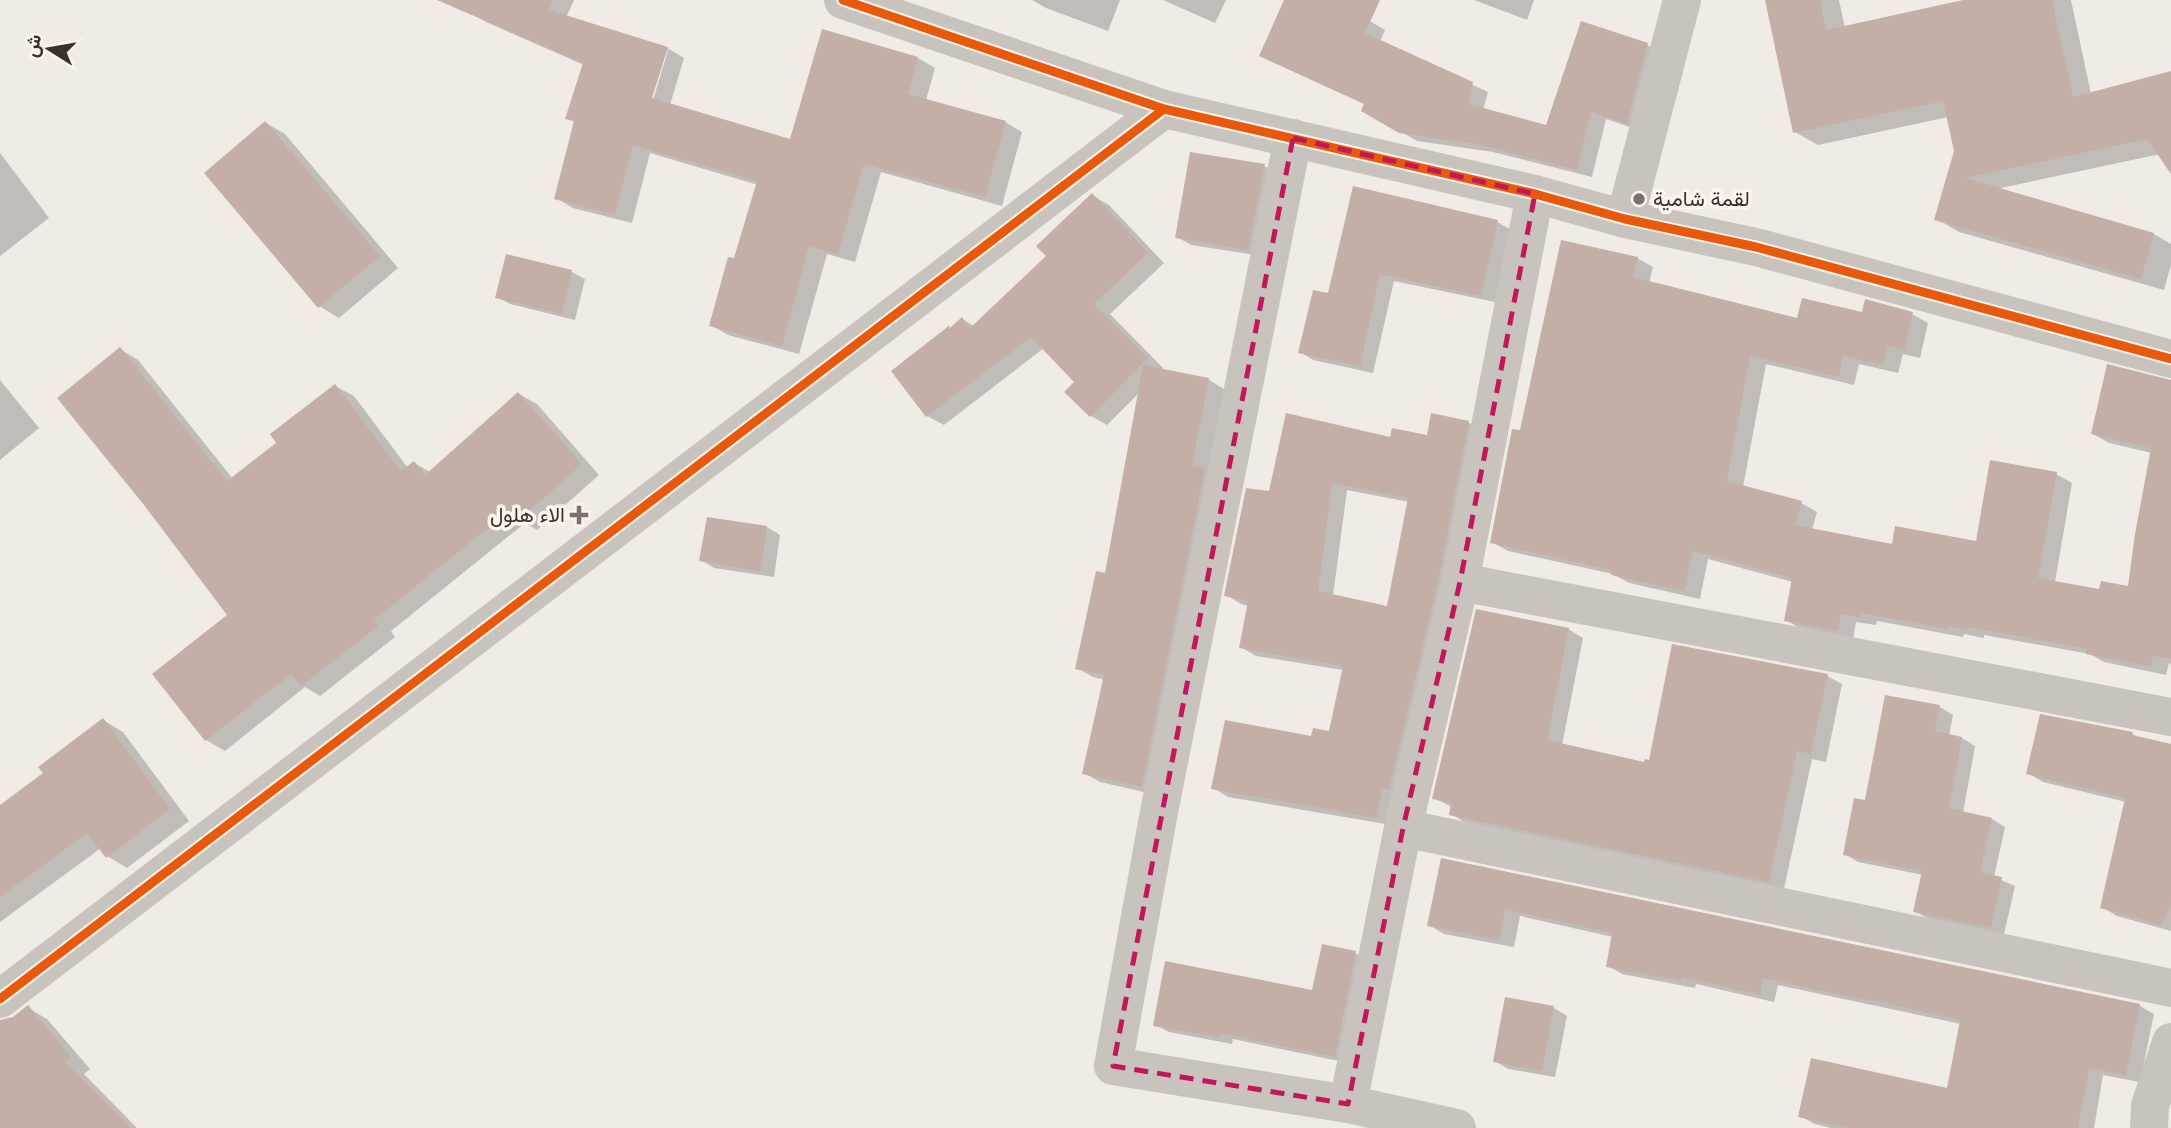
<svg xmlns="http://www.w3.org/2000/svg" width="2171" height="1128" viewBox="0 0 2171 1128" font-family="Quicksand,Vazirmatn,sans-serif">
  <style>
    .shadow { fill: #0003; fill-rule: evenodd }
    .building { fill: #c3afa7; fill-rule: evenodd }
    .lines { fill: none; stroke-linecap: round; stroke-linejoin: round }
    .minor { stroke: #c9c3be; stroke-width: 38 }
    .cycleway-casing { stroke: #fbf5ee; stroke-width: 13 }
    .cycleway { stroke: #e8590c; stroke-width: 9 }
    .marked { fill: none; stroke: #c2185b; stroke-width: 5; stroke-dasharray: 14 9; stroke-linejoin: round }
    .poi-dot { fill: #7a716c; stroke: #fbf5ee; stroke-width: 2.5 }
    .labels { text-anchor: middle; stroke-width: 7; stroke-linejoin: round; paint-order: stroke }
    .poi-label { font-size: 21px; fill: #3b302b; stroke: #fbf5ee; text-anchor: start }
  </style>
  <rect width="100%" height="100%" fill="#f0ebe5"/>
  <path class="shadow" d="M 474,0 L 574,0 L 566,18 L 667,48 L 684,58 L 670,105 L 791,141 L 918,58 L 935,68 L 926,100 L 1005,122 L 1022,132 L 1002,206 L 881,172 L 855,262 L 827,254 L 799,354 L 728,335 L 711,325 L 735,261 L 758,185 L 650,153 L 632,223 L 573,208 L 556,198 L 576,123 L 568,118 L 584,65 L 486,22 L 469,12 ZM 665,50 L 668,50 L 651,107 L 648,106 Z
    M 1032,0 L 1120,0 L 1108,31 L 1046,8 Z
    M 1163,0 L 1226,0 L 1215,23 Z
    M 1286,0 L 1325,0 L 1370,21 L 1385,30 L 1380,42 L 1488,92 L 1483,110 L 1547,127 L 1647,45 L 1663,53 L 1642,131 L 1606,119 L 1592,177 L 1493,152 L 1417,141 L 1363,110 L 1365,105 Z
    M 1474,0 L 1534,0 L 1527,20 Z
    M 1766,0 L 1839,0 L 1845,28 L 1971,0 L 2071,0 L 2091,94 L 2171,78 L 2171,156 L 2165,153 L 1996,189 L 2154,234 L 2171,244 L 2171,265 L 2164,290 L 1959,232 L 1937,219 L 1956,151 L 1948,117 L 1818,145 L 1795,132 Z
    M 266,123 L 285,134 L 398,268 L 339,318 L 319,306 Z
    M 0,153 L 49,218 L 0,256 Z
    M 1264,166 L 1278,173 L 1262,256 L 1191,245 L 1177,237 Z
    M 1092,195 L 1109,205 L 1164,263 L 1110,314 L 1163,368 L 1162,370 L 1209,380 L 1224,389 L 1157,795 L 1100,782 L 1084,773 L 1105,680 L 1093,677 L 1077,668 L 1106,575 L 1140,392 L 1107,425 L 1091,416 L 1076,382 L 1044,348 L 944,425 L 927,416 L 893,371 L 962,319 L 974,326 L 1048,256 Z
    M 1497,222 L 1511,230 L 1495,302 L 1394,281 L 1373,373 L 1313,360 L 1300,352 L 1329,295 Z
    M 508,256 L 572,272 L 585,279 L 575,320 L 510,304 L 497,297 Z
    M 1637,258 L 1653,267 L 1649,283 L 1798,320 L 1863,314 L 1912,314 L 1928,323 L 1920,358 L 1903,354 L 1898,373 L 1859,364 L 1854,385 L 1766,364 L 1743,487 L 1801,503 L 1817,512 L 1812,530 L 1893,546 L 1977,543 L 2056,474 L 2072,483 L 2055,582 L 2101,591 L 2129,588 L 2152,453 L 2109,443 L 2093,434 L 2171,381 L 2171,664 L 2169,663 L 2166,675 L 2104,662 L 2090,654 L 1984,635 L 1984,638 L 1964,634 L 1963,637 L 1877,621 L 1876,625 L 1856,622 L 1853,639 L 1801,629 L 1786,620 L 1793,582 L 1708,559 L 1700,599 L 1629,583 L 1613,574 L 1508,551 L 1492,542 L 1521,432 Z
    M 120,349 L 138,360 L 233,479 L 279,443 L 335,386 L 354,396 L 408,468 L 414,463 L 430,472 L 519,394 L 537,404 L 599,475 L 537,530 L 525,523 L 391,631 L 395,637 L 320,696 L 305,687 L 225,751 L 206,740 L 155,674 L 229,615 Z
    M 0,380 L 39,428 L 0,460 Z
    M 1468,422 L 1483,431 L 1391,825 L 1228,797 L 1213,788 L 1312,738 L 1330,733 L 1343,670 L 1256,656 L 1241,647 L 1249,606 L 1241,604 L 1226,595 L 1270,493 L 1391,439 L 1428,437 ZM 1347,490 L 1409,502 L 1388,608 L 1333,596 Z
    M 767,527 L 780,535 L 774,577 L 714,568 L 701,560 Z
    M 1568,629 L 1583,638 L 1562,745 L 1646,764 L 1827,676 L 1842,684 L 1826,762 L 1812,759 L 1784,889 L 1466,823 L 1451,814 L 1452,807 L 1434,798 Z
    M 1940,707 L 1953,715 L 1949,736 L 1962,738 L 1975,746 L 1963,813 L 1992,819 L 2005,827 L 1994,877 L 2015,886 L 2004,934 L 1928,919 L 1915,911 L 1923,875 L 1858,862 L 1845,854 L 1866,802 Z
    M 103,720 L 123,732 L 189,821 L 127,868 L 107,856 L 101,848 L 0,922 L 0,807 L 46,774 Z
    M 2132,734 L 2140,738 L 2171,746 L 2171,931 L 2117,916 L 2102,907 L 2126,802 L 2043,782 L 2028,773 Z
    M 1442,860 L 2140,1006 L 2154,1014 L 2140,1082 L 2103,1075 L 2094,1128 L 1831,1128 L 1815,1124 L 1800,1116 L 1949,1090 L 1961,1024 L 1778,985 L 1774,1002 L 1696,984 L 1695,988 L 1622,974 L 1608,966 L 1613,937 L 1520,916 L 1514,947 L 1444,934 L 1429,925 Z
    M 1355,953 L 1369,961 L 1348,1063 L 1233,1039 L 1232,1044 L 1169,1032 L 1155,1025 L 1314,992 Z
    M 1506,999 L 1554,1008 L 1567,1016 L 1555,1077 L 1508,1069 L 1495,1061 Z
    M 28,1008 L 47,1019 L 90,1069 L 84,1074 L 137,1128 L 0,1128 L 0,1022 L 14,1018 Z"/>
  <path class="building" d="M 437,0 L 553,0 L 549,10 L 668,47 L 652,98 L 790,139 L 822,29 L 918,57 L 908,94 L 1006,121 L 985,197 L 864,164 L 838,254 L 809,246 L 782,346 L 709,326 L 728,257 L 734,258 L 757,181 L 633,145 L 615,215 L 554,199 L 574,121 L 565,119 L 583,63 Z
    M 1284,0 L 1380,0 L 1365,33 L 1473,82 L 1468,104 L 1546,125 L 1581,21 L 1648,43 L 1627,124 L 1591,112 L 1577,170 L 1476,144 L 1399,133 L 1361,111 L 1364,104 L 1259,56 Z
    M 1765,0 L 1820,0 L 1826,30 L 1963,0 L 2052,0 L 2073,97 L 2171,71 L 2171,174 L 2147,139 L 1965,178 L 2154,233 L 2141,279 L 1934,220 L 1954,151 L 1943,101 L 1793,133 Z
    M 265,121 L 380,256 L 318,308 L 204,173 Z
    M 1190,152 L 1265,164 L 1248,250 L 1175,238 Z
    M 1353,186 L 1498,220 L 1481,296 L 1380,274 L 1360,366 L 1298,353 L 1313,290 L 1328,293 Z
    M 1092,193 L 1148,253 L 1094,304 L 1148,358 L 1090,417 L 1064,392 L 1074,382 L 1031,337 L 926,417 L 891,371 L 950,325 L 949,329 L 962,317 L 970,328 L 1046,256 L 1036,246 Z
    M 1561,240 L 1638,257 L 1633,277 L 1797,318 L 1802,298 L 1862,312 L 1865,299 L 1913,312 L 1904,350 L 1888,346 L 1883,365 L 1843,356 L 1839,377 L 1750,356 L 1727,481 L 1802,501 L 1795,525 L 1892,544 L 1895,526 L 1976,541 L 1990,460 L 2057,472 L 2038,578 L 2099,589 L 2101,581 L 2128,586 L 2135,534 L 2151,448 L 2091,434 L 2107,364 L 2171,380 L 2171,659 L 2153,656 L 2151,667 L 2086,654 L 2087,649 L 1969,627 L 1968,630 L 1948,626 L 1947,629 L 1861,613 L 1860,617 L 1841,614 L 1837,631 L 1784,621 L 1792,578 L 1693,551 L 1684,591 L 1611,575 L 1612,570 L 1490,543 L 1512,429 L 1520,430 Z
    M 506,254 L 572,270 L 562,314 L 495,298 Z
    M 120,347 L 227,481 L 276,443 L 270,434 L 335,384 L 401,471 L 414,461 L 425,475 L 518,392 L 582,464 L 518,521 L 509,511 L 374,620 L 378,626 L 301,686 L 291,674 L 205,741 L 152,674 L 227,615 L 144,505 L 57,398 Z
    M 1143,365 L 1209,378 L 1192,465 L 1205,468 L 1142,787 L 1082,774 L 1104,675 L 1075,669 L 1096,571 L 1105,573 Z
    M 1286,413 L 1390,437 L 1392,428 L 1427,435 L 1431,413 L 1469,421 L 1439,577 L 1389,790 L 1382,789 L 1377,818 L 1211,789 L 1225,720 L 1311,736 L 1313,728 L 1329,731 L 1343,666 L 1239,648 L 1248,601 L 1224,596 L 1246,488 L 1269,491 ZM 1332,483 L 1408,498 L 1387,606 L 1318,591 Z
    M 707,517 L 767,526 L 761,571 L 699,561 Z
    M 1476,609 L 1569,628 L 1547,740 L 1644,762 L 1645,759 L 1649,760 L 1672,644 L 1828,674 L 1811,754 L 1797,751 L 1769,882 L 1449,815 L 1451,803 L 1432,799 Z
    M 1885,695 L 1940,705 L 1935,731 L 1962,737 L 1949,808 L 1992,818 L 1980,872 L 2002,877 L 1991,928 L 1913,912 L 1922,871 L 1843,855 L 1854,798 L 1865,800 Z
    M 2040,714 L 2133,732 L 2132,735 L 2171,744 L 2171,903 L 2161,925 L 2100,908 L 2125,798 L 2026,774 Z
    M 103,718 L 170,809 L 106,858 L 87,833 L 0,897 L 0,805 L 43,773 L 38,767 Z
    M 1441,858 L 2140,1004 L 2126,1075 L 2089,1068 L 2078,1128 L 1848,1128 L 1798,1117 L 1811,1058 L 1947,1088 L 1960,1020 L 1868,999 L 1868,1001 L 1763,978 L 1760,995 L 1682,977 L 1681,981 L 1606,967 L 1612,933 L 1505,909 L 1499,940 L 1427,926 Z
    M 1322,944 L 1356,951 L 1335,1057 L 1220,1033 L 1219,1037 L 1153,1026 L 1165,961 L 1312,990 Z
    M 1505,997 L 1554,1006 L 1542,1071 L 1493,1062 Z
    M 28,1005 L 71,1057 L 65,1062 L 131,1128 L 0,1128 L 0,1020 L 13,1017 Z"/>
  <g class="lines">
    <path class="minor" d="M 843,0 L 1164,109 L 1535,194 L 1625,219 L 1756,247 L 2171,359
      M 1293,138 L 1159,812 L 1113,1066 L 1348,1104 L 1457,1128
      M 1535,194 L 1460,582 L 2171,717
      M 1625,219 L 1682,0
      M 1403,828 L 2171,988
      M 0,999 C 388,703 775,405 1164,109
      M 1348,1104 L 1403,828 L 1460,582
      M 2149,1128 L 2150,1106 L 2171,1042"/>
    <defs>
      <path id="cycleway" d="M 843,0 L 1164,109 L 1535,194 L 1625,219 L 1756,247 L 2171,359
        M 0,999 C 388,703 775,405 1164,109"/>
    </defs>
    <use href="#cycleway" class="cycleway-casing"/>
    <use href="#cycleway" class="cycleway"/>
  </g>
  <path class="marked" d="M 1293,138 L 1535,194 L 1460,582 L 1403,828 L 1348,1104 L 1113,1066 Z"/>
  <g class="poi-dot">
    <circle cx="1639" cy="199" r="7"/>
    <path d="M575.5 504.5h7v7h7v7h-7v7h-7v-7h-7v-7h7z"/>
  </g>
  <g class="labels">
    <g class="poi-label">
      <text x="1653" y="206">لقمة شامية</text>
      <text x="565" y="522" text-anchor="end">الاء هلول</text>
    </g>
  </g>
  <g transform="translate(49 49) rotate(281)" stroke="#fbf5ee" stroke-width="5" paint-order="stroke">
  <path d="M0-5L12 26L0 18L-12 26Z" fill="#3b302b"/>
  <text y="-10" font-size="19" font-weight="bold" text-anchor="middle" fill="#3b302b">ش</text>
  </g>
</svg>
